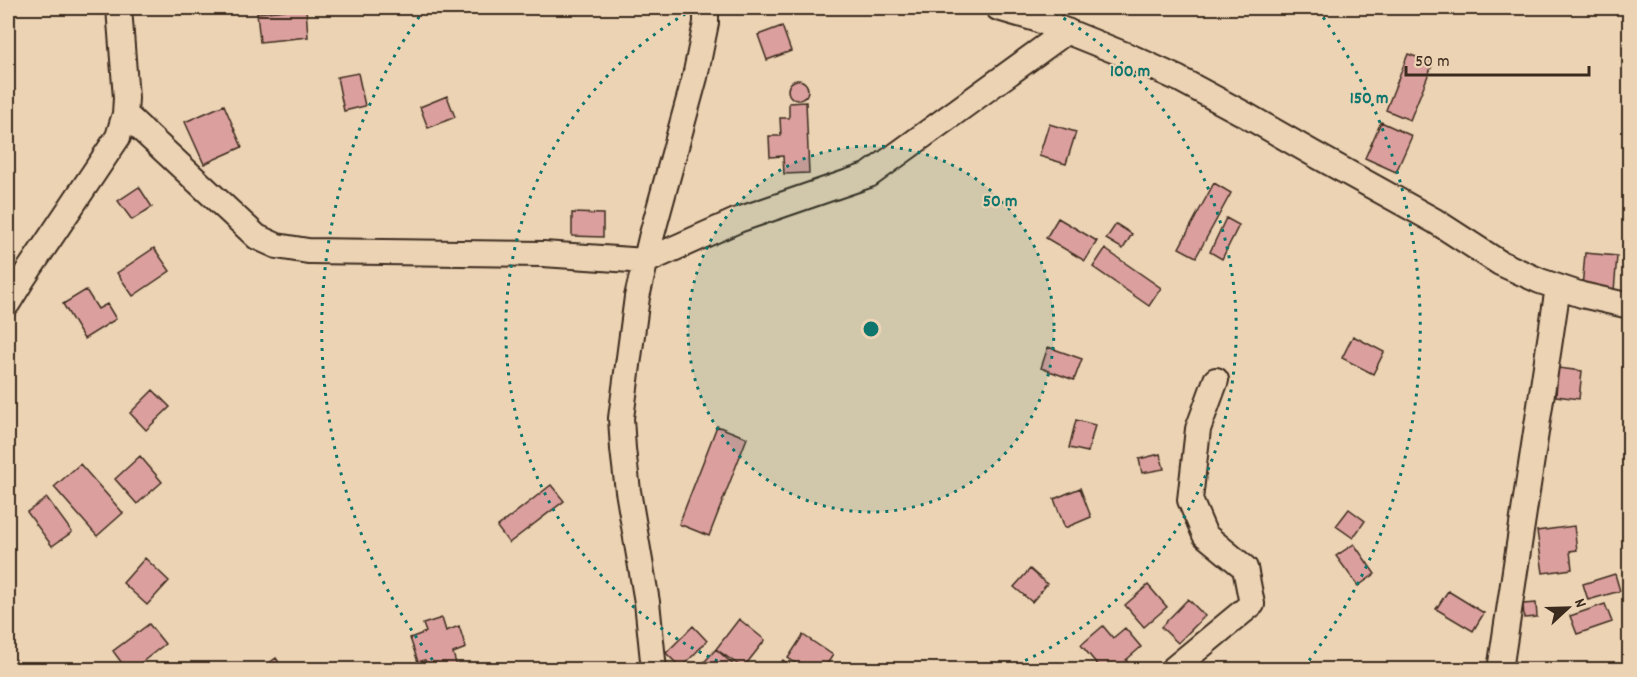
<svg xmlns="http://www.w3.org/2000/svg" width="1637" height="677" viewBox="0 0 1637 677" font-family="Dekko,sans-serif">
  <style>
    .building { fill: #dba09d; stroke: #3b2a1e; stroke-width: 1.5 }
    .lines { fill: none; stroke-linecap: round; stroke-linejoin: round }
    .minor-casing { stroke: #3b2a1e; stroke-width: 28 }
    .minor { stroke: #ecd3b4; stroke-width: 24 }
    .ring { fill: none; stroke: #0f766e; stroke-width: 3; stroke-dasharray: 3 6 }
    .centre { fill: #0f766e; stroke: #ecd3b4; stroke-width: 3 }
    .ring-label { font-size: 18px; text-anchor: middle; font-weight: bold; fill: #0f766e; stroke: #ecd3b4; stroke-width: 4.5; stroke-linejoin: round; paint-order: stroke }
  </style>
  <rect width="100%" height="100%" fill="#ecd3b4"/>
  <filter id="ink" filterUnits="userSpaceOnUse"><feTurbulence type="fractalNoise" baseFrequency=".0167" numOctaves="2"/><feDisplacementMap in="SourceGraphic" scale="12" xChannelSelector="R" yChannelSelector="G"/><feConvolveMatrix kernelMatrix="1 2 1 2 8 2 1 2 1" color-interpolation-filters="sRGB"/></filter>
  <g filter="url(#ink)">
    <path class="building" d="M 306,8 L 308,37 L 260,42 L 257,13 Z
      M 782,26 L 791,51 L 767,60 L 758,35 Z
      M 1408,54 L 1433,63 L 1410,120 L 1386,110 Z
      M 358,73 L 365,106 L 344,111 L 337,77 Z
      M788 90a10 10 0 1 1 20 0a10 10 0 1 1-20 0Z
      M 447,96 L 455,117 L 428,128 L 420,107 Z
      M 806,102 L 809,173 L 784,174 L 783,156 L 770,157 L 769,136 L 781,136 L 780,118 L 789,118 L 789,103 Z
      M 224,105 L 242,147 L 204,164 L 185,122 Z
      M 1381,122 L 1412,136 L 1396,172 L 1365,158 Z
      M 1049,124 L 1076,132 L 1066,164 L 1039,156 Z
      M 1214,183 L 1231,193 L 1196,257 L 1179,248 Z
      M 139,187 L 152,207 L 132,220 L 118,201 Z
      M 572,213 L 603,214 L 603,237 L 572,236 Z
      M 1058,218 L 1097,241 L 1085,261 L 1046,238 Z
      M 1226,218 L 1239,225 L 1222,259 L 1210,252 Z
      M 1116,224 L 1132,234 L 1123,249 L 1106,239 Z
      M 154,248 L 170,271 L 133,296 L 117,273 Z
      M 1105,249 L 1161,288 L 1149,306 L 1093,267 Z
      M 1585,253 L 1617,256 L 1614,291 L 1582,288 Z
      M 86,290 L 98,309 L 107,304 L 116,319 L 84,339 L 63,304 Z
      M 1353,336 L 1384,352 L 1373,374 L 1342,358 Z
      M 1048,347 L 1082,359 L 1074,380 L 1041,368 Z
      M 1558,368 L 1582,371 L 1579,399 L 1556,396 Z
      M 153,390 L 170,407 L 146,430 L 130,413 Z
      M 1076,420 L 1095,425 L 1088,452 L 1069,448 Z
      M 717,426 L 747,438 L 709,536 L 679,524 Z
      M 1160,454 L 1164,469 L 1142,473 L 1139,459 Z
      M 140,456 L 162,482 L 137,504 L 115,479 Z
      M 80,464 L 123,513 L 97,536 L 54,487 Z
      M 551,485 L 564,501 L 509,543 L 497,527 Z
      M 1080,488 L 1091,517 L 1065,528 L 1054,499 Z
      M 47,498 L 72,532 L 52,546 L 27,512 Z
      M 1349,509 L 1365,521 L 1353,538 L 1336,526 Z
      M 1574,526 L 1577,550 L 1570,551 L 1572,569 L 1543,573 L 1537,531 Z
      M 1354,544 L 1375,574 L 1358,586 L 1336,556 Z
      M 145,558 L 169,581 L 147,605 L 123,583 Z
      M 1030,569 L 1047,584 L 1032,602 L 1014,587 Z
      M 1615,574 L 1620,591 L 1588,600 L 1583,584 Z
      M 1148,585 L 1167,607 L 1144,627 L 1125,605 Z
      M 1448,591 L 1484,613 L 1473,631 L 1436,609 Z
      M 1188,599 L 1205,616 L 1178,643 L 1161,627 Z
      M 1536,603 L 1537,617 L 1524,618 L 1523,604 Z
      M 1605,604 L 1612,622 L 1577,634 L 1570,616 Z
      M 442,618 L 446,631 L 459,626 L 466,648 L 453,653 L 457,667 L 451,670 L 428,670 L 425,660 L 418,662 L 410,638 L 426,632 L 423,624 Z
      M 739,619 L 765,640 L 743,668 L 716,649 Z
      M 149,624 L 165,644 L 132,670 L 127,670 L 113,651 Z
      M 693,626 L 707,641 L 681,668 L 666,653 Z
      M 1103,626 L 1113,638 L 1125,628 L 1141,647 L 1126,660 L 1134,670 L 1102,670 L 1081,645 Z
      M 803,635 L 833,655 L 823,670 L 806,670 L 788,658 Z
      M 716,649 L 739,670 L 697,670 Z
      M 276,658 L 284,670 L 259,670 Z
      M 783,660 L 797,670 L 776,670 Z"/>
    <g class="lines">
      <defs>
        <path id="minor" d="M 998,8 L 1036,19 L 1133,58 L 1179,79 L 1244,114 L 1314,154 L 1435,221 L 1500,263 L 1540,281 L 1582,295 L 1630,306
          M 125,114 L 257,237 L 277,246 L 308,251 L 543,254 L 646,261 L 738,220 L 869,175 L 1067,31
          M 8,303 L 24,277 L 118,137 L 125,114 L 126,98 L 119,8
          M 654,670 L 647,602 L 628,491 L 623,449 L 621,418 L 637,297 L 651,238 L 695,77 L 706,23 L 706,8
          M 1172,670 L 1252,604 L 1245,568 L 1205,535 L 1190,500 L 1198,429 L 1216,380
          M 1500,670 L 1558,287"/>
      </defs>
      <use href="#minor" class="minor-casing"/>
      <use href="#minor" class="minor"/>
    </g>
  </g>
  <circle cx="871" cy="329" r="183" fill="#0f766e" fill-opacity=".12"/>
  <g class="ring">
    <circle cx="871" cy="329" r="183"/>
    <path d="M734 668A366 366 0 0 1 694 9M1048 9A366 366 0 0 1 1008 668"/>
    <path d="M438 667A549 549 0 0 1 424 10M1318 10A549 549 0 0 1 1304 667"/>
  </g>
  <circle cx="871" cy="329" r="9" class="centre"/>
  <g class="ring-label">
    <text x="1130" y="76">100 m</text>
    <text x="1369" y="103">150 m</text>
    <text x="1000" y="206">50 m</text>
  </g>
  <rect width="1637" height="677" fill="none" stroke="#ecd3b4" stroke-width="30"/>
  <rect x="15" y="15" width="1607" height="647" fill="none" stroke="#3b2a1e" stroke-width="2" filter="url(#ink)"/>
  <g transform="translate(1568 608) rotate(68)" stroke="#ecd3b4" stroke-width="4.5" paint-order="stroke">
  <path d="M0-4.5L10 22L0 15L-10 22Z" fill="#3b2a1e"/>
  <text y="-9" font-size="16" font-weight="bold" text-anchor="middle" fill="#3b2a1e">N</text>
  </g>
  <path d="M1406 66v9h183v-9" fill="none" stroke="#3b2a1e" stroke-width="3"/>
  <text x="1415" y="66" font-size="18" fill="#3b2a1e" stroke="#ecd3b4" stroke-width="4.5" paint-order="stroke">50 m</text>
</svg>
